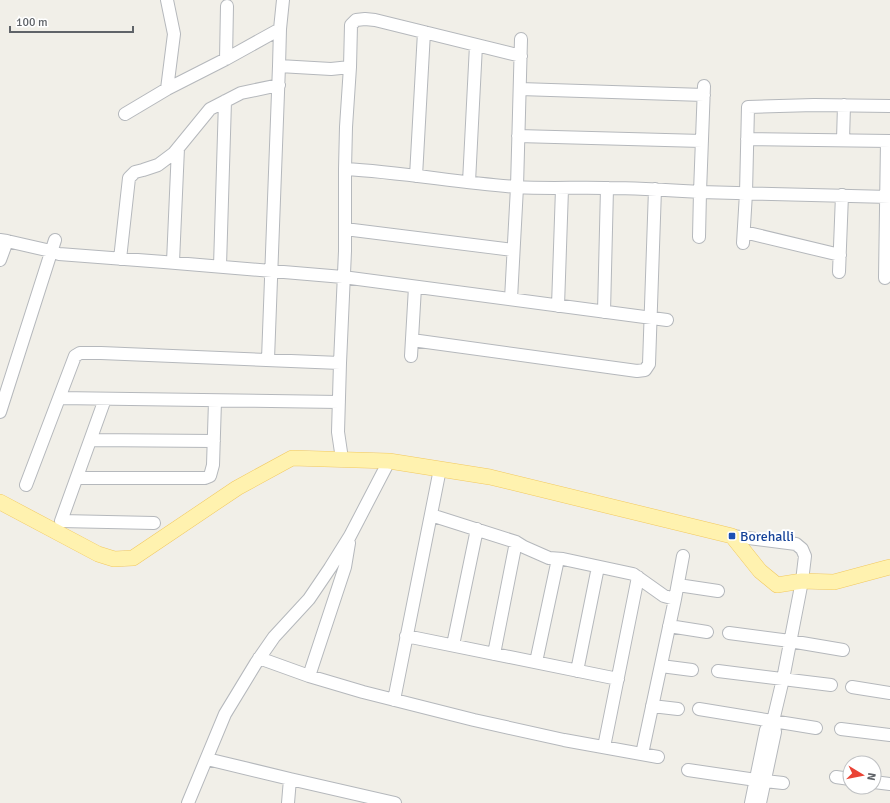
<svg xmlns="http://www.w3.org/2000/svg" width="890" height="803" viewBox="0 0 890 803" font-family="Signika,sans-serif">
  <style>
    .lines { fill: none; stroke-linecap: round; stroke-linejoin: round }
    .minor-casing { stroke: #b5b8bc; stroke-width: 14 }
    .major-casing { stroke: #f2c960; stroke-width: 16 }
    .minor { stroke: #fff; stroke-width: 12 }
    .major { stroke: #fff2af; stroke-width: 15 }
    .transit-dot { fill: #1a4fb4; stroke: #fff; stroke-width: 1.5 }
    .labels { text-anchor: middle; stroke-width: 4; stroke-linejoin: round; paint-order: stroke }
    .transit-label { font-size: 14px; fill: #164399; stroke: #fff; text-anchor: start }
  </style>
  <rect width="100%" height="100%" fill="#f1efe8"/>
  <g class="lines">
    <defs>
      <path id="minor" d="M 167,0 L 174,34 L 167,89
        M 283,0 L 280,29 L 279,66 L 331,69 L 350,67 L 346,127 L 345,169
        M 226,59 L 227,6
        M 350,67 L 351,25 L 356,20 L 365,19 L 375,20 L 521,56
        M 520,89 L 704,95
        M 125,114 L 167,89 L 226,59 L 280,29
        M 518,136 L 702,141
        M 747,139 L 890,141
        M 843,140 L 844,105
        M 416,176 L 424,32
        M 469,182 L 476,45
        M 345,229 L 513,250
        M 744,232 L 840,255
        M 699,237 L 700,192 L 890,197
        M 0,240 L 7,241 L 51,251 L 59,254 L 164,262 L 343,277 L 667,320
        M 743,243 L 746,193 L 748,107 L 814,105 L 890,106
        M 120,259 L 129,178 L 135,172 L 143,170 L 158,165 L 174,153 L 210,109 L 241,93 L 279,85
        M 0,260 L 7,241
        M 173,262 L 178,148
        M 220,266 L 225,101
        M 839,272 L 842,195
        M 885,278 L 887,141
        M 511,299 L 517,187 L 521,39
        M 558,306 L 562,189
        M 604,312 L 607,188
        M 412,340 L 637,371 L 645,370 L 649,364 L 655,189
        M 411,356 L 415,287
        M 268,359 L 279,66
        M 59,398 L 339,402
        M 105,399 L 61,521 L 154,523
        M 0,412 L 55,240
        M 91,440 L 214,441
        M 342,459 L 338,432 L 340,363 L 345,251 L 345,169 C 402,172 460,183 517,187 C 548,189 578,187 609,188 C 639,188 669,190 700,192 L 704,86
        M 77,478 L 205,478 L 210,476 L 213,465 L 215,401
        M 26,485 L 75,356 L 80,353 L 101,353 L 340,363
        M 431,515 L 516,542 L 524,547 L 549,558 L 563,559 L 633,574 L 664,596 L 675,599
        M 732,536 L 796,544 L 802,549 L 805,556 L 802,581 L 783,679 L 773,721 L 766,730 L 751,803
        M 678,585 L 718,591
        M 669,626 L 707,632
        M 729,633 L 790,641 L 843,650
        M 406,636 L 618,679
        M 453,645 L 477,529
        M 494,654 L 516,542
        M 259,658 L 309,676 L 363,692 L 474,720 L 564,740 L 658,757
        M 536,662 L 558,559
        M 661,666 L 692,670
        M 577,671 L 598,567
        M 718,671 L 831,685
        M 309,676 L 345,567 L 349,543
        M 852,687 L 890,693
        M 394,700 L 440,469
        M 652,706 L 678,709
        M 699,709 L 816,728
        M 841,729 L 890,735
        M 604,747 L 638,577
        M 642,754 L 675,599 L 683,556
        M 207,759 L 290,779 L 288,803
        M 688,770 L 756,780
        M 836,777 L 850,779
        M 290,779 L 395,803
        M 765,781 L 783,783
        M 874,782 L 890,784
        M 188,803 L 225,714 L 256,663 L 274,637 L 309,599 L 330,568 L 350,536 L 389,461
        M 760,803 L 775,732 L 773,721"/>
      <path id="major" d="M 0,502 L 98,554 L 114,559 L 133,558 L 237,488 L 292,458 L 389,461 L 490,477 L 732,536 L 760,571 L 777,585 L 802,581 L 834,582 L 886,568 L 890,567"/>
    </defs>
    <use href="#minor" class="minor-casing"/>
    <use href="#major" class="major-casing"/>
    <use href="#minor" class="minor"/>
    <use href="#major" class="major"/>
  </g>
  <rect class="transit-dot" x="728" y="532" width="8" height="8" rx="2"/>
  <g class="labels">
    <g class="transit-label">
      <text x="740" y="541">Borehalli</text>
    </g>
  </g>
  <g transform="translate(862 775) rotate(100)"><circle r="19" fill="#ffffff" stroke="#bfc1c3"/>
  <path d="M0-3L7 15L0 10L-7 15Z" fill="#ea4335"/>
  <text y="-6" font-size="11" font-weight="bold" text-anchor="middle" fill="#5f6368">N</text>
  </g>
  <path d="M10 26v6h123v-6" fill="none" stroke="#5f6368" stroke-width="2"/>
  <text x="16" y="26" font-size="12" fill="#5f6368" stroke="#ffffff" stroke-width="3" paint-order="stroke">100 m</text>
</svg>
